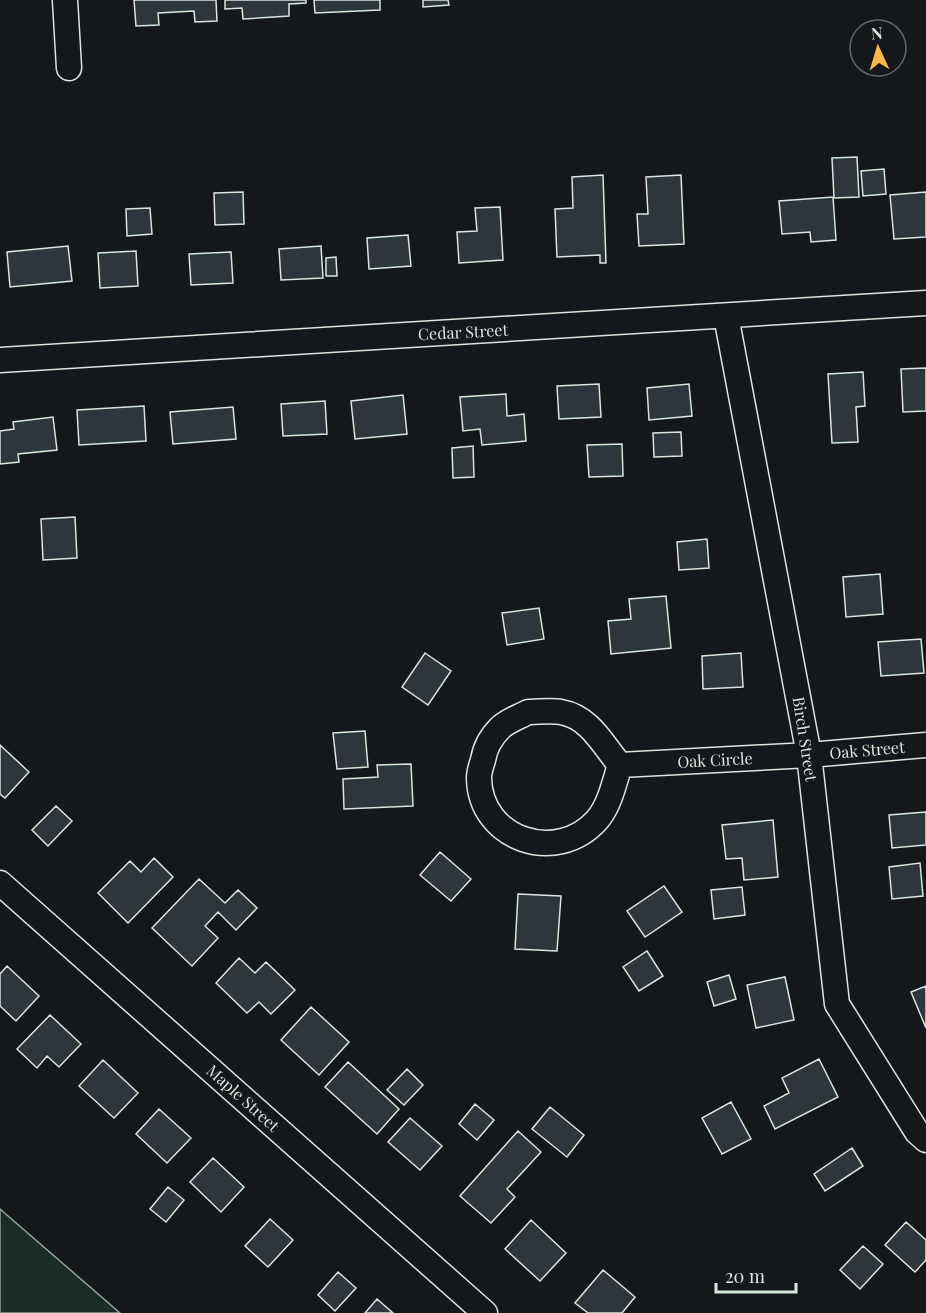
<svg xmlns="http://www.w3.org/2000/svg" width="926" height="1313" viewBox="0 0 926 1313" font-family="'Playfair Display',serif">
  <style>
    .green { fill: #1a2d24; stroke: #939e99; stroke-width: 1.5 }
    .building { fill: #2c363c; stroke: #d8e6dc; stroke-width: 1.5 }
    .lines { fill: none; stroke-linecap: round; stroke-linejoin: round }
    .minor-casing { stroke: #d8e6dc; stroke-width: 27 }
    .minor { stroke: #14181c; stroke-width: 24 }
    .labels { text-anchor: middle; stroke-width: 4.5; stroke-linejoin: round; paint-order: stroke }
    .street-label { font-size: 16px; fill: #d8e6dc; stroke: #14181c }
  </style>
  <rect width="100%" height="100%" fill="#14181c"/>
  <path class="green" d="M 0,1209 L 120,1313 L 0,1313 Z"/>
  <path class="building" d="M 134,0 L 216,0 L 217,21 L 195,22 L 194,11 L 158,13 L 159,25 L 136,26 Z
    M 225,0 L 306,0 L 306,3 L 289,4 L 289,16 L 243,19 L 242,8 L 225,9 Z
    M 314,0 L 380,0 L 380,10 L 315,13 Z
    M 423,0 L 448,0 L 449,5 L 423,7 Z
    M 857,157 L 859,197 L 834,198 L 832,158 Z
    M 884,169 L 886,194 L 863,196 L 861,171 Z
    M 603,175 L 606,263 L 600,263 L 600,255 L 557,257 L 555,209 L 573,208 L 572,177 Z
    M 681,175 L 684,244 L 639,246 L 637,214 L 648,214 L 646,177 Z
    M 243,192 L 244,224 L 215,225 L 214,193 Z
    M 926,192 L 926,237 L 894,239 L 890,195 Z
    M 833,197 L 836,240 L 811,242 L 810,232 L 782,234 L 779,201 Z
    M 500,207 L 503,260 L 459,263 L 457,232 L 477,231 L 475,208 Z
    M 150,208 L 152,234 L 127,236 L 126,209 Z
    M 408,235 L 411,266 L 369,269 L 367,238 Z
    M 68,246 L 72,281 L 10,287 L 7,252 Z
    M 321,246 L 323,278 L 281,280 L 279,249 Z
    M 136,251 L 138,286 L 100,288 L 98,253 Z
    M 231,252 L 233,283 L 191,285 L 189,254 Z
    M 336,257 L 337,276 L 326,276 L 326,258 Z
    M 926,368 L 926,411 L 903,412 L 901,369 Z
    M 863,372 L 865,406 L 856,407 L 858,442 L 832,443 L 828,374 Z
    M 599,384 L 601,417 L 559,419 L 557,386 Z
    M 689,384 L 692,416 L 649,420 L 647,388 Z
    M 506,394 L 507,416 L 524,414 L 526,441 L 482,445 L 480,429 L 463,431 L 460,397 Z
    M 403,395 L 407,434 L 355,439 L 351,401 Z
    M 325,401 L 327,434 L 283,436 L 281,404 Z
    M 144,406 L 146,441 L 79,445 L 77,410 Z
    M 233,407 L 236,439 L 173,444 L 170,412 Z
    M 53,417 L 57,450 L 18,454 L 19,462 L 0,464 L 0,431 L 14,429 L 13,422 Z
    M 681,432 L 682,456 L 654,457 L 653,433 Z
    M 622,444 L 623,476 L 589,477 L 587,445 Z
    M 473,446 L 474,477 L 453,478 L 452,448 Z
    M 75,517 L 77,558 L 43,560 L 41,519 Z
    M 707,539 L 709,568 L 679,570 L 677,542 Z
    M 880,574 L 883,614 L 846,617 L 843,577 Z
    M 666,596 L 671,648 L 611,654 L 608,621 L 631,619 L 629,599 Z
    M 539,608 L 544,639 L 507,645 L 502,613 Z
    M 921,639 L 924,673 L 881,676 L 878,642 Z
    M 425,653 L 451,671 L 428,705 L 402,687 Z
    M 741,653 L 743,687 L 703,689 L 702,656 Z
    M 365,731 L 368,767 L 337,769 L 333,733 Z
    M 0,745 L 29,772 L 5,798 L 0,794 Z
    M 411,764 L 413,806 L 344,809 L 343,779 L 378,777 L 377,765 Z
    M 56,806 L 72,821 L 48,846 L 32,830 Z
    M 926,812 L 926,845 L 892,848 L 889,815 Z
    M 773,820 L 778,877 L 744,880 L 742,858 L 726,859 L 722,825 Z
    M 440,852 L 471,879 L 451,901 L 420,875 Z
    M 154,858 L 173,877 L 128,923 L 98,893 L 130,861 L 141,872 Z
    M 920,863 L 923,896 L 892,899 L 889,867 Z
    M 199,879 L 225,903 L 238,890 L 257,908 L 236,930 L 218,912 L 205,926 L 218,938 L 192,966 L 152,928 Z
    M 664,886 L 682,912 L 645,937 L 627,911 Z
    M 742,887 L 745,915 L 714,919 L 711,890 Z
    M 518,894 L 561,896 L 557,951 L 515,949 Z
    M 647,951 L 663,976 L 639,991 L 623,967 Z
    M 239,958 L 255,973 L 266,962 L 295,990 L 271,1014 L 259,1002 L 247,1013 L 216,983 Z
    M 7,966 L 39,996 L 16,1021 L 0,1006 L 0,974 Z
    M 729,975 L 736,999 L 714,1006 L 707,982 Z
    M 785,977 L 794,1020 L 756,1028 L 747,985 Z
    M 926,986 L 926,1028 L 911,992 Z
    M 311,1007 L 349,1042 L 319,1075 L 281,1040 Z
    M 50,1015 L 81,1044 L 59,1067 L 47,1056 L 37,1068 L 17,1049 Z
    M 819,1059 L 838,1097 L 775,1129 L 764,1106 L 789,1093 L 782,1078 Z
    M 103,1060 L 138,1093 L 114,1118 L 79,1086 Z
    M 348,1062 L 399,1109 L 377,1134 L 325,1087 Z
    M 407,1069 L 423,1085 L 404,1105 L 387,1090 Z
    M 731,1102 L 751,1139 L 722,1154 L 702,1118 Z
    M 475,1104 L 494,1120 L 477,1140 L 459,1124 Z
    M 550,1107 L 584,1135 L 567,1157 L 532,1129 Z
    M 159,1109 L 191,1138 L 167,1163 L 136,1134 Z
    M 410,1118 L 442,1146 L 420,1170 L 388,1142 Z
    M 518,1131 L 541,1152 L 507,1189 L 515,1197 L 491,1223 L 460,1196 Z
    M 852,1148 L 863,1166 L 825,1191 L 814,1174 Z
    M 213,1158 L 244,1187 L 221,1212 L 190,1182 Z
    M 168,1187 L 184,1200 L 166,1222 L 150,1209 Z
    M 270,1219 L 293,1240 L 268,1267 L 245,1246 Z
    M 531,1220 L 566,1253 L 540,1281 L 505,1249 Z
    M 906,1222 L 926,1240 L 926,1260 L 915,1272 L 885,1245 Z
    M 863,1246 L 883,1264 L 860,1289 L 840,1270 Z
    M 603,1270 L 635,1297 L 622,1313 L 588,1313 L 575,1303 Z
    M 338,1272 L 356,1288 L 335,1311 L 318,1295 Z
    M 377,1299 L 393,1313 L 365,1313 Z"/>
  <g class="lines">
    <defs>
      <path id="minor" d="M 65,0 L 69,68
        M 726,316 L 809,755 L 837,1004 L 917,1132 L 926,1140
        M 0,360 L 926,303
        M 528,712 C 538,712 551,710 561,712 C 590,717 603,745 620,765 C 614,783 610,805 597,820 C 557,865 480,840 479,778 C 479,772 481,766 483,760 C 485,748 491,737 500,728 C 507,721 519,717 528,712 Z
        M 620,765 L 809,755 L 926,745
        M 0,883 L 485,1313"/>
    </defs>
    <use href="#minor" class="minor-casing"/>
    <use href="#minor" class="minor"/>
  </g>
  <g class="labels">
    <g class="street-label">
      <text transform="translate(463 332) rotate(-3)" y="6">Cedar Street</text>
      <text transform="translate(805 739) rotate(81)" y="6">Birch Street</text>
      <text transform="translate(867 750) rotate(-5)" y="6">Oak Street</text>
      <text transform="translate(715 760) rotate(-3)" y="6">Oak Circle</text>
      <text transform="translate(243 1098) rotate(42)" y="6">Maple Street</text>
    </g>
  </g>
  <g transform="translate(878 48) rotate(356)"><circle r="28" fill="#14181c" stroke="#626a69" stroke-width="1.5"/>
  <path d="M0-4.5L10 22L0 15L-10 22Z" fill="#ffb74d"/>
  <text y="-9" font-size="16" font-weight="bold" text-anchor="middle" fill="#d8e6dc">N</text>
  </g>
  <path d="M716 1283v9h80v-9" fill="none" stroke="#d8e6dc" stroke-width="3"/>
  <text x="725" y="1283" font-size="18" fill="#d8e6dc" stroke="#14181c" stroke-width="4.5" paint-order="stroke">20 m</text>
</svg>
